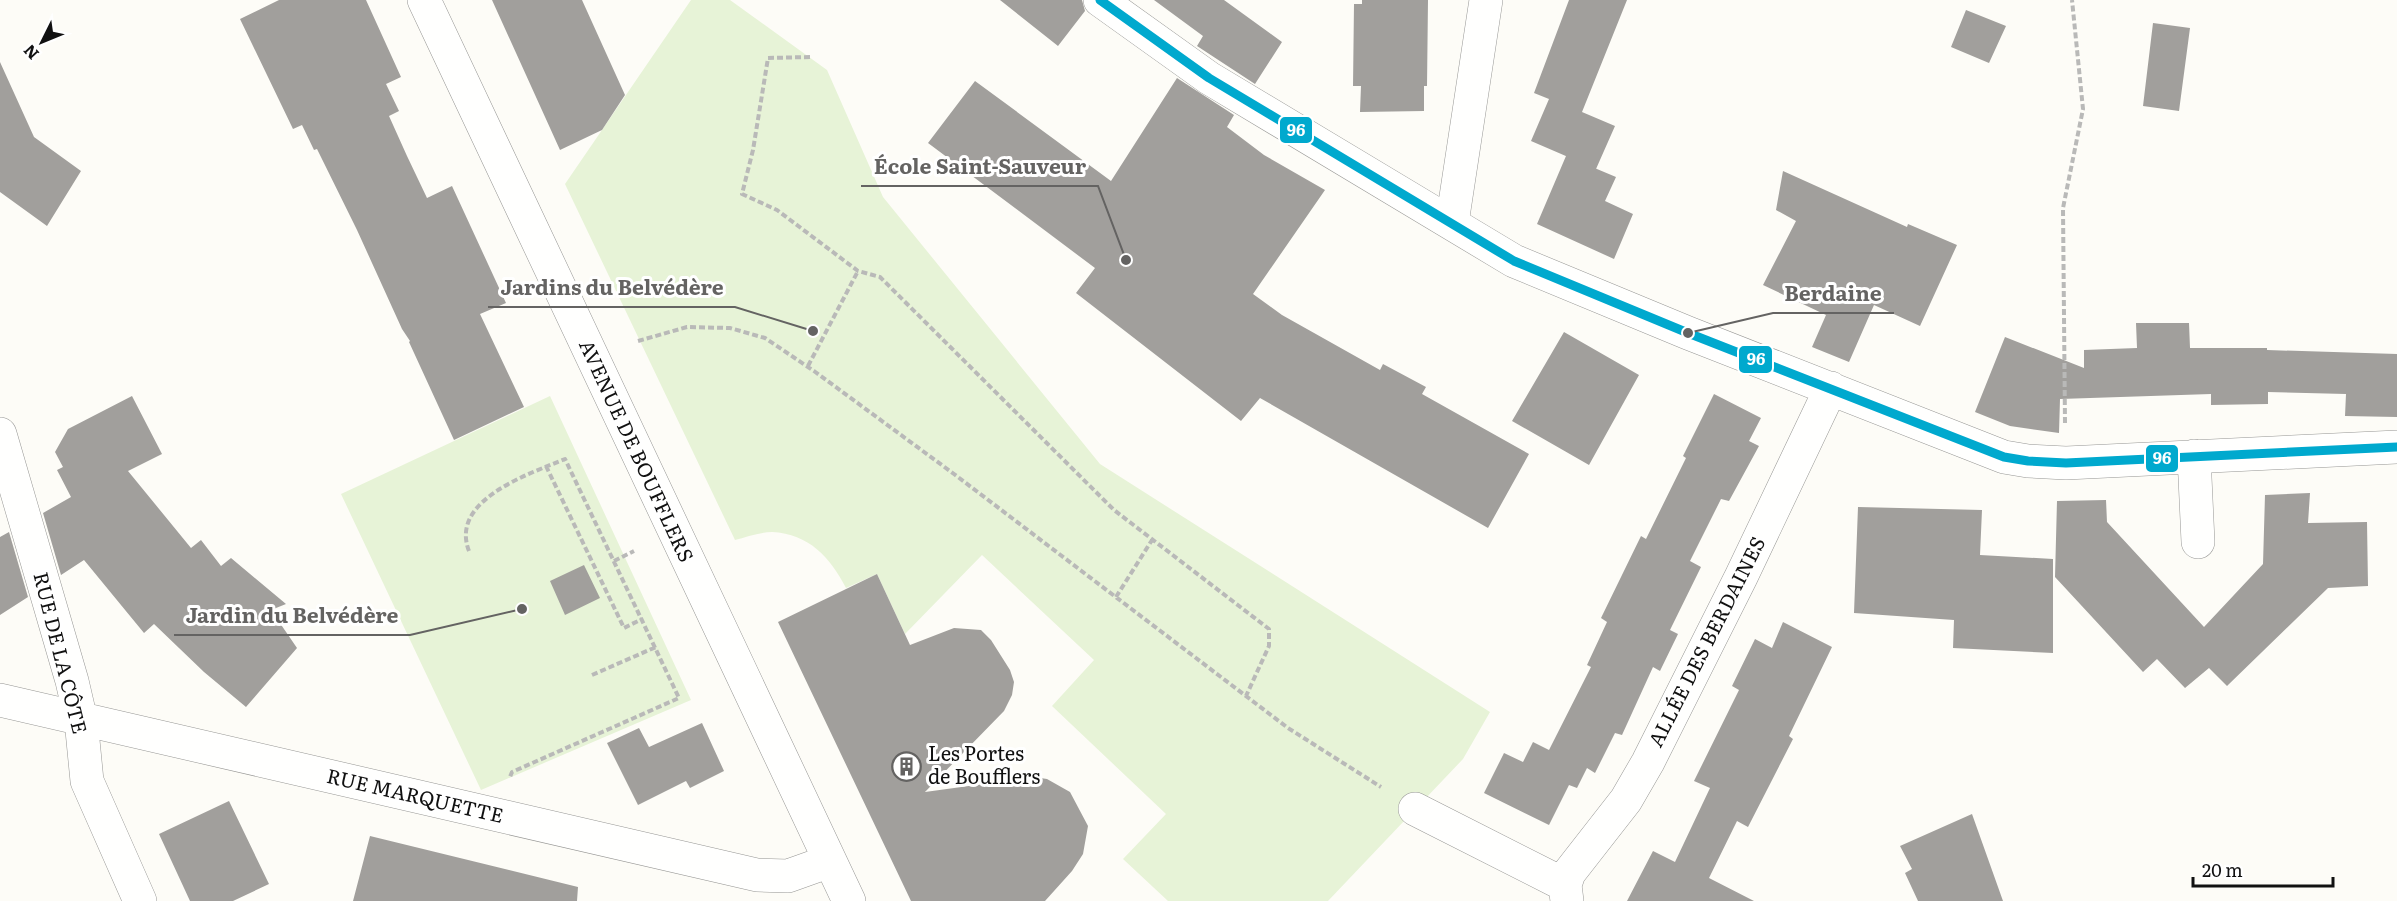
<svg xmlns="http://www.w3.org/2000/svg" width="2397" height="901" viewBox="0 0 2397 901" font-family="Literata,serif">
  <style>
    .green { fill: #e7f3d7 }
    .building { fill: #a19f9c }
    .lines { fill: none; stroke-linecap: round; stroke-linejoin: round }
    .minor-casing { stroke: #979795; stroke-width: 34 }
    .path { stroke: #b9b9b8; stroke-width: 4; stroke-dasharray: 6 3; stroke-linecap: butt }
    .minor { stroke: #fffffe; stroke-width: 33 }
    .bus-1-casing { stroke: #fff; stroke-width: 14 }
    .bus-1 { stroke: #00a9ce; stroke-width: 9 }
    .labels { text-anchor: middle; stroke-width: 6; stroke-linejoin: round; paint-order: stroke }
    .street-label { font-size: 20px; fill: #111; stroke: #fff }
    .poi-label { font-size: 20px; fill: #111; stroke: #fff; text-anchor: start }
    .leader { fill: none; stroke: #646362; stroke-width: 2 }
    .callout-dot { fill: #646362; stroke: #fff; stroke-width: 2 }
    .callout-label { font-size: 21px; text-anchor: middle; font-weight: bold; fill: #646362; stroke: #fff; stroke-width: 6; stroke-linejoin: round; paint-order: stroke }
    .line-badge { stroke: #fff; stroke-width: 2 }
    .badge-label { font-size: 16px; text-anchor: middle; font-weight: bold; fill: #fff }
  </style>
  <rect width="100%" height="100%" fill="#fdfcf7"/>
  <path class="green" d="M 691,0 L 730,0 L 827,70 L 883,197 L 1100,464 L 1490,712 L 1463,759 L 1328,901 L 1168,901 L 1123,859 L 1166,814 L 1052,706 L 1094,660 L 982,555 L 905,634 L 877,574 L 846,588 C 830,557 809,534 772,532 C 760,532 746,537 735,540 L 565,184 Z
    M 550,396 L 691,700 L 481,790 L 341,494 Z"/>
  <path class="building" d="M 279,0 L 366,0 L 401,77 L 386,84 L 399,111 L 389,116 L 407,156 L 427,198 L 452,186 L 506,303 L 480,314 L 524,407 L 454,440 L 409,342 L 410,341 L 402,329 L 357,230 L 317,149 L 314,150 L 302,125 L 293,129 L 240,19 Z
    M 492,0 L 582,0 L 625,95 L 602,130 L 560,150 Z
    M 1000,0 L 1082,0 L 1085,11 L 1058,46 Z
    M 1154,0 L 1224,0 L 1282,42 L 1255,84 L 1197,46 L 1203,36 Z
    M 1362,0 L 1428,0 L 1427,86 L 1424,86 L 1424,111 L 1360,112 L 1361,86 L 1353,86 L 1354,4 L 1362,4 Z
    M 1569,0 L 1627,0 L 1582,112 L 1615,126 L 1596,169 L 1531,141 L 1549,99 L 1534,93 Z
    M 1966,10 L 2006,26 L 1989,63 L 1951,47 Z
    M 2153,23 L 2190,28 L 2179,111 L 2143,106 Z
    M 0,62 L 34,137 L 81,171 L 47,226 L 0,192 Z
    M 1177,78 L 1234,115 L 1227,127 L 1264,155 L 1325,190 L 1253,294 L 1282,315 L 1380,370 L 1383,364 L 1426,387 L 1422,394 L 1529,454 L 1488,528 L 1260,398 L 1241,421 L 1076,293 L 1095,268 L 928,143 L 975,81 L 1111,181 Z
    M 1566,156 L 1616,177 L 1605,201 L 1633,214 L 1614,259 L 1537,224 Z
    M 1783,171 L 1907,227 L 1908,224 L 1957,245 L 1920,326 L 1874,305 L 1849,362 L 1812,347 L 1826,315 L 1763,285 L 1796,221 L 1776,210 Z
    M 2136,323 L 2189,323 L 2190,348 L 2267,348 L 2267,350 L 2397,354 L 2397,417 L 2345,416 L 2346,394 L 2268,392 L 2268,404 L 2211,405 L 2211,394 L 2060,399 L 2059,433 L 2010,426 L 1975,412 L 2005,337 L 2084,368 L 2084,350 L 2137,348 Z
    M 1564,332 L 1639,375 L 1589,465 L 1512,421 Z
    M 1714,394 L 1761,418 L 1749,441 L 1759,446 L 1729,501 L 1721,499 L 1690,561 L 1701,567 L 1670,630 L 1678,634 L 1660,671 L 1653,667 L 1622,735 L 1615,733 L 1595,773 L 1587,768 L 1577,788 L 1569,785 L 1549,825 L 1484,793 L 1504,753 L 1523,762 L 1533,742 L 1549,750 L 1591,667 L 1587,665 L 1607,622 L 1601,618 L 1641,536 L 1646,539 L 1686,458 L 1683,456 Z
    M 132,396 L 162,454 L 128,471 L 191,548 L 201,540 L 221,566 L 231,558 L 286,604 L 271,610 L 297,648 L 246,707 L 204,672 L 154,624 L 144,633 L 84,560 L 61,575 L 43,513 L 71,497 L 57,470 L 63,467 L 55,452 L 68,429 Z
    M 2310,493 L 2308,523 L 2367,522 L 2368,586 L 2328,588 L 2227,686 L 2209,668 L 2185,688 L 2157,659 L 2143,672 L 2055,577 L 2057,501 L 2106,500 L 2107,522 L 2204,627 L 2263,564 L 2265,495 Z
    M 1858,507 L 1982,510 L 1980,555 L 2053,559 L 2053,653 L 1953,648 L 1954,620 L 1854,613 Z
    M 9,532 L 28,597 L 0,615 L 0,537 Z
    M 584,565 L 600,598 L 565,615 L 550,581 Z
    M 877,574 L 910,645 L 954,628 L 981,630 L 991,640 L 1010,670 L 1014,682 L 1012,695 L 1004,711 L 925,792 L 1034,777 L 1047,779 L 1070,792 L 1088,826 L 1083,854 L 1072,871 L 1045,901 L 911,901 L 778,622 Z
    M 1783,622 L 1832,647 L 1789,736 L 1793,739 L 1748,827 L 1737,821 L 1709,878 L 1754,901 L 1627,901 L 1653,851 L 1675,862 L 1710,788 L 1694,781 L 1739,690 L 1732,686 L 1755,639 L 1772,648 Z
    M 702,723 L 724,771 L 690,788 L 686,781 L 638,805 L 607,743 L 639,728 L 649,747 Z
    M 229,801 L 269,884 L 233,901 L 190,901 L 159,834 Z
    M 1972,814 L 2003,901 L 1918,901 L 1905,873 L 1912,869 L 1900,846 Z
    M 370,836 L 578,887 L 577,901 L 353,901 Z"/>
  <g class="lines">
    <defs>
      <path id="minor" d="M 424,0 L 849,901
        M 1100,0 L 1209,78 L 1514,261 L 1688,333 L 2004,457 L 2028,461 L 2066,463 L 2397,447
        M 1452,223 L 1486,0
        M 0,434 L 72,681 L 81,720 L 87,781 L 140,901
        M 2194,456 L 2198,542
        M 0,700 L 757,875 L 788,876 L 830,861
        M 1415,809 L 1565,885
        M 1567,901 L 1565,885 L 1569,873 L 1626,800 L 1648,762 L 1741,577 L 1831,388"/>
    </defs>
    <use href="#minor" class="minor-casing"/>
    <path class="path" d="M 810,57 L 768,58 L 753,150 L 742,194 L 777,210 L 858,271 L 880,277 L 1114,510 L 1269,629 L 1269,646 L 1246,696
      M 638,341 L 687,327 L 730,328 L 765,338 L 814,371 L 954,474 L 1288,728 L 1381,787
      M 808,366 L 858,271
      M 2065,423 L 2063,208 L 2083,109 L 2072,0
      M 546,466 L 624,628 L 642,619
      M 469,551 C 449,500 529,474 565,459 L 679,698 L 512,772 L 510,777
      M 614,561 L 634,551
      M 1116,597 L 1152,540
      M 592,675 L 656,647"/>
    <use href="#minor" class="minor"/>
    <defs>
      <path id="bus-1" d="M 1100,0 L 1209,78 L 1514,261 L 1688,333 L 2004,457 L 2028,461 L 2066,463 L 2397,447"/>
    </defs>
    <use href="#bus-1" class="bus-1-casing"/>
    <use href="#bus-1" class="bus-1"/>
  </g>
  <defs>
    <symbol id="building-ring" viewBox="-11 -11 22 22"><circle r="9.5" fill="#fff" stroke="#646362" stroke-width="1.5"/><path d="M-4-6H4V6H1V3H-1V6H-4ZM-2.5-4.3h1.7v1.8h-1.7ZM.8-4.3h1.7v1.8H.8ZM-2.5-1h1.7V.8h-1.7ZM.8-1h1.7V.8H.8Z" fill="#646362"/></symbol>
  </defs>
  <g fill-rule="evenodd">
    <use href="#building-ring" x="890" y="750" width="33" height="33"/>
  </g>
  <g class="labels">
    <g class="street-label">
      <text transform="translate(636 451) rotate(65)" y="7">AVENUE DE BOUFFLERS</text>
      <text transform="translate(1707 642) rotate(-63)" y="7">ALLÉE DES BERDAINES</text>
      <text transform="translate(60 653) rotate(76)" y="7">RUE DE LA CÔTE</text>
      <text transform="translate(415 796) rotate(13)" y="7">RUE MARQUETTE</text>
    </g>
    <g class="poi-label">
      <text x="928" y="761">Les Portes<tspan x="928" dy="23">de Boufflers</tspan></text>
    </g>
  </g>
  <path class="leader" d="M1126 260L1098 186H861M813 331L735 307H488M1688 333L1773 313H1894M522 609L410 635H174"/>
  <g class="callout-dot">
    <circle cx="1126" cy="260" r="6"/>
    <circle cx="813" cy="331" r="6"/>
    <circle cx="1688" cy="333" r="6"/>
    <circle cx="522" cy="609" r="6"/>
  </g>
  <g class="callout-label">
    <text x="980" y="174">École Saint-Sauveur</text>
    <text x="612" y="295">Jardins du Belvédère</text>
    <text x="1833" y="301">Berdaine</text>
    <text x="292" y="623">Jardin du Belvédère</text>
  </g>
  <g class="line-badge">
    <rect x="1279" y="116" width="34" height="28" rx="6" fill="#00a9ce"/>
    <rect x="1738" y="345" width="35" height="29" rx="6" fill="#00a9ce"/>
    <rect x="2145" y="444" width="34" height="29" rx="6" fill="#00a9ce"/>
  </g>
  <g class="badge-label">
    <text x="1296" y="136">96</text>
    <text x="1756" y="365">96</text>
    <text x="2162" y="464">96</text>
  </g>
  <g transform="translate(42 42) rotate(227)" stroke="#ffffff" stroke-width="4.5" paint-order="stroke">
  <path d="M0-4.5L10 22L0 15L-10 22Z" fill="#111111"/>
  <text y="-9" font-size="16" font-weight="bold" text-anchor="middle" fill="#111111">N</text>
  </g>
  <path d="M2193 877v9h140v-9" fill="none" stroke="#111111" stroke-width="3"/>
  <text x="2202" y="877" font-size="18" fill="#111111" stroke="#ffffff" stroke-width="4.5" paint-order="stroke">20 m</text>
</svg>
